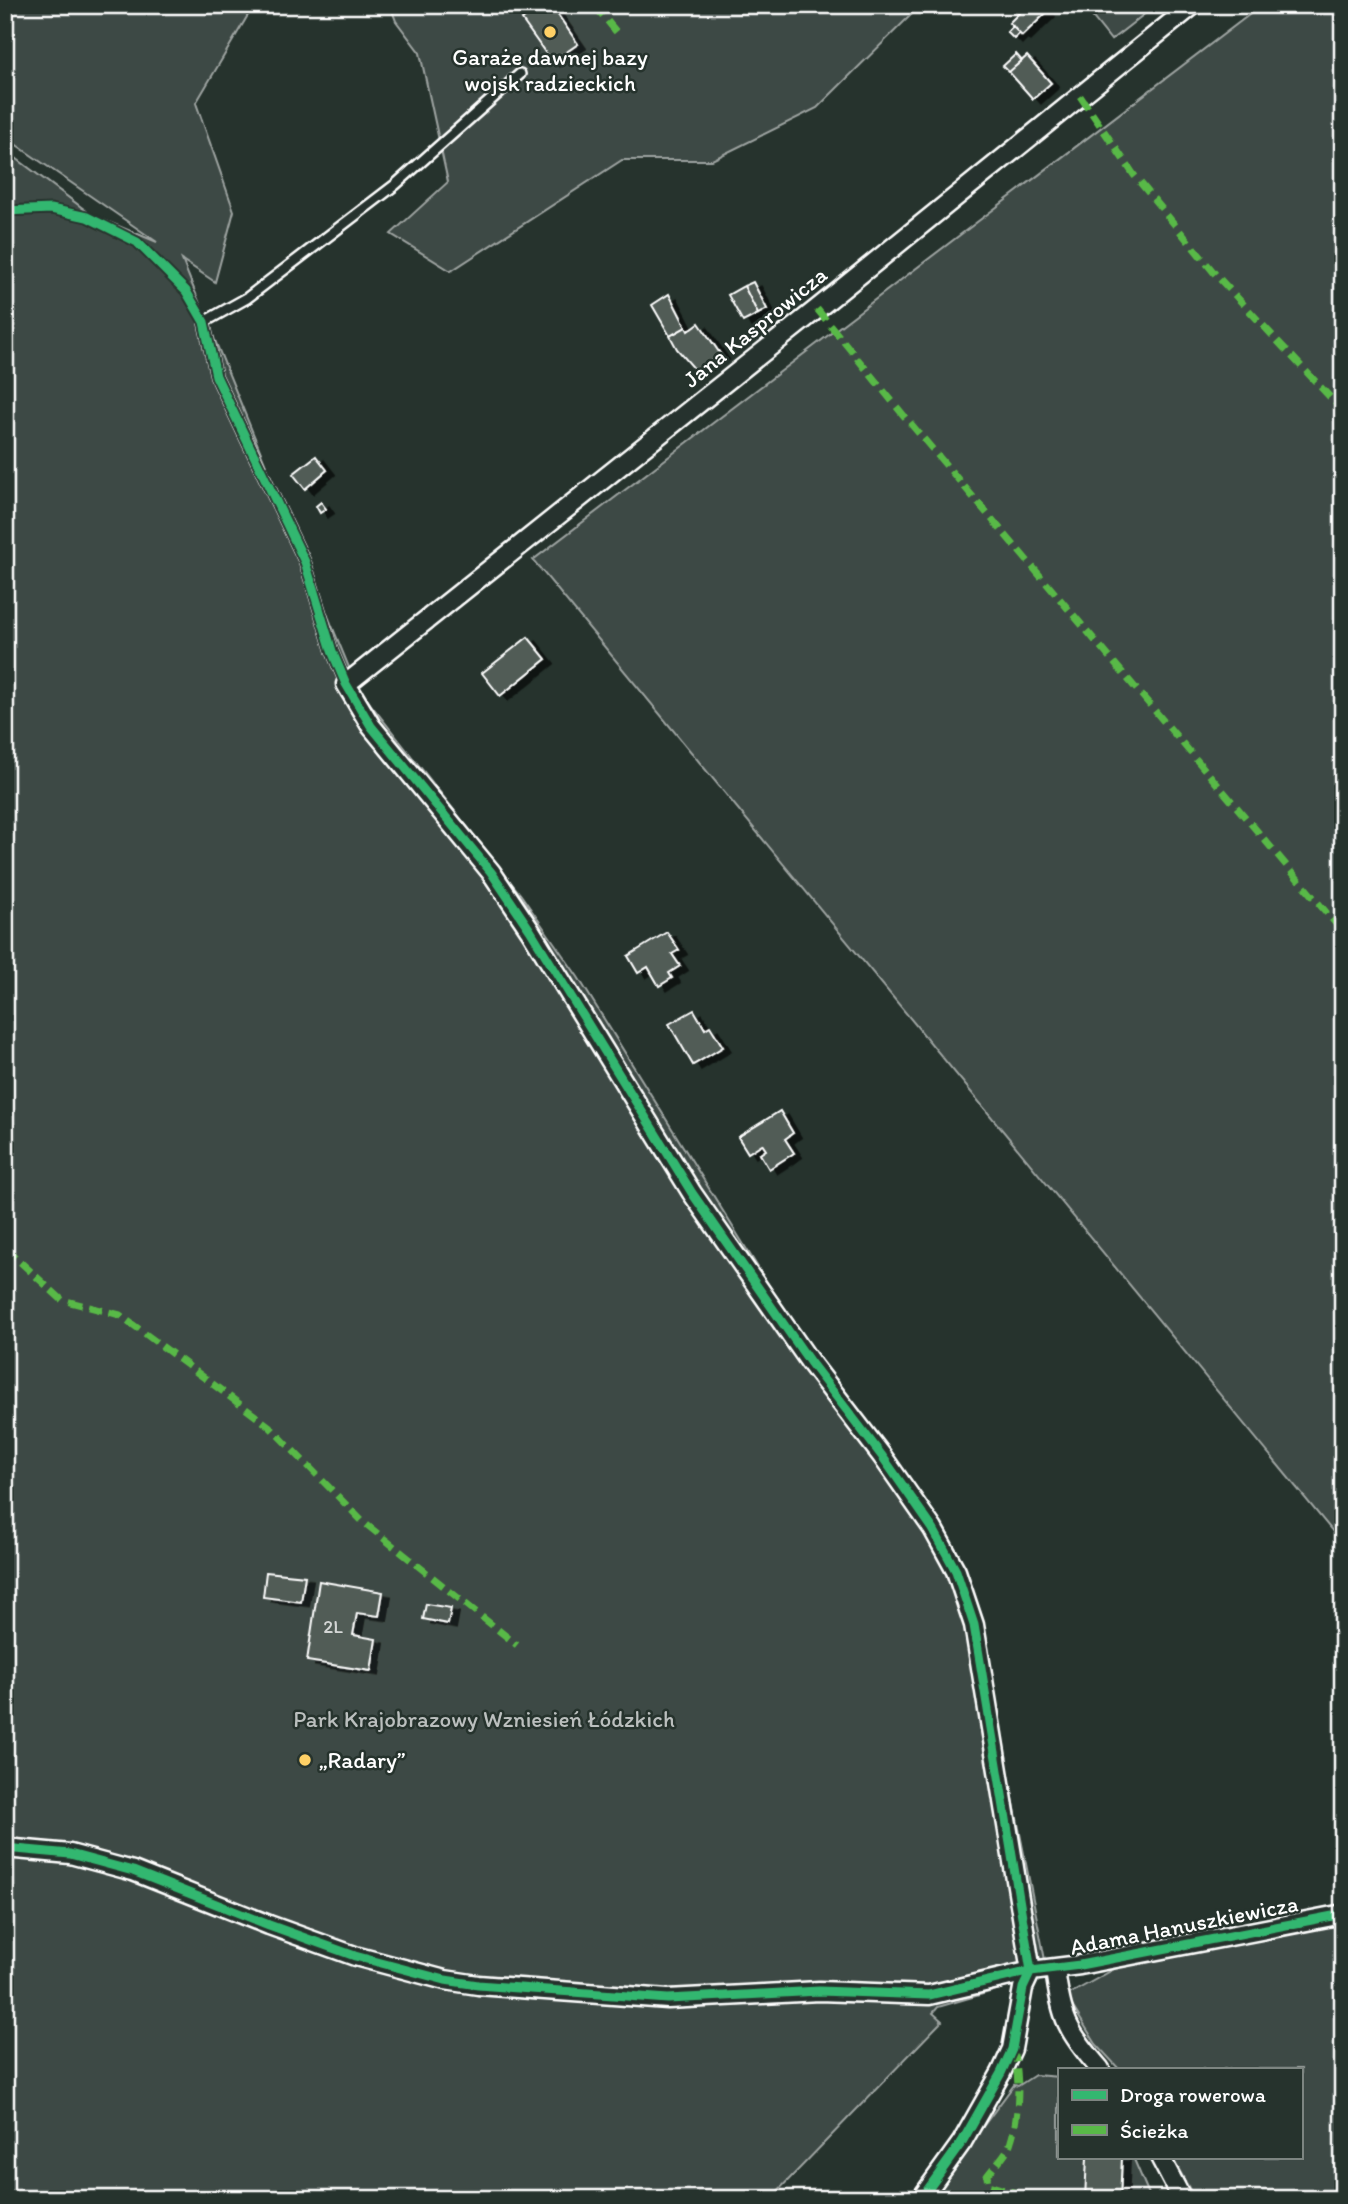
<svg xmlns="http://www.w3.org/2000/svg" width="1348" height="2204" viewBox="0 0 1348 2204" font-family="Itim,sans-serif">
  <style>
    .green { fill: #3e4944; stroke: #9ea4a2; stroke-width: 2 }
    .building { fill: #515c57; stroke: #fff; stroke-width: 2; filter: url(#shadow) }
    .lines { fill: none; stroke-linecap: round; stroke-linejoin: round }
    .lane-casing { stroke: #fff; stroke-width: 14 }
    .street-casing { stroke: #fff; stroke-width: 23 }
    .lane { stroke: #26332d; stroke-width: 9 }
    .street { stroke: #26332d; stroke-width: 18 }
    .quiet { stroke: #58b947; stroke-width: 7; stroke-dasharray: 14 7; stroke-linecap: butt }
    .cycleway-casing { stroke: #26332d; stroke-width: 13 }
    .cycleway { stroke: #33b770; stroke-width: 9 }
    .poi-dot { fill: #ffd166; stroke: #26332d; stroke-width: 2.5 }
    .labels { text-anchor: middle; stroke-width: 5; stroke-linejoin: round; paint-order: stroke }
    .number-label { font-size: 19px; fill: #d4d6d5 }
    .poi-label { font-size: 23px; fill: #fff; stroke: #26332d }
    .street-label { font-size: 23px; fill: #fff; stroke: #26332d }
    .park-label { font-size: 23px; fill: #bbbfbe; stroke: #26332d }
  </style>
  <defs>
    <filter id="shadow"><feDropShadow dx="8" dy="4.5" stdDeviation="0" flood-color="#0009"/></filter>
  </defs>
  <rect width="100%" height="100%" fill="#26332d"/>
  <filter id="ink" filterUnits="userSpaceOnUse"><feTurbulence type="fractalNoise" baseFrequency=".0143" numOctaves="2"/><feDisplacementMap in="SourceGraphic" scale="14" xChannelSelector="R" yChannelSelector="G"/><feConvolveMatrix kernelMatrix="1 2 1 2 8 2 1 2 1" color-interpolation-filters="sRGB"/></filter>
  <g filter="url(#ink)">
    <path class="green" d="M 5,5 L 254,5 L 196,103 L 234,211 L 215,282 L 182,260 L 357,687 L 521,895 L 578,977 L 801,1337 L 969,1576 L 1048,1975 L 938,2007 L 933,2013 L 942,2021 L 770,2199 L 5,2199 L 5,150 L 92,215 L 157,242 L 5,137 Z
      M 390,5 L 921,5 L 817,108 L 712,160 L 622,160 L 451,271 L 391,234 L 448,182 L 420,53 L 396,21 Z
      M 1083,5 L 1156,5 L 1111,40 Z
      M 1262,5 L 1343,5 L 1343,1544 L 533,560 Z
      M 1343,1923 L 1343,2199 L 1195,2199 L 1172,2157 L 1301,2157 L 1301,2069 L 1119,2069 L 1096,2044 L 1066,1996 L 1127,1962 Z
      M 1035,2075 L 1059,2077 L 1059,2157 L 1133,2157 L 1151,2199 L 929,2199 L 1014,2085 L 1018,2086 Z"/>
    <path class="building" d="M 543,5 L 551,5 L 578,44 L 552,62 L 522,20 Z
      M 1027,5 L 1047,5 L 1044,9 L 1047,12 L 1022,36 L 1009,23 Z
      M 1013,26 L 1019,34 L 1014,39 L 1007,32 Z
      M 1016,54 L 1022,61 L 1009,72 L 1003,66 Z
      M 1027,56 L 1051,83 L 1033,99 L 1009,72 Z
      M 753,282 L 767,309 L 758,314 L 744,286 Z
      M 744,286 L 758,314 L 743,322 L 728,295 Z
      M 669,294 L 686,327 L 670,336 L 652,305 Z
      M 699,323 L 721,355 L 696,371 L 677,349 L 670,336 L 686,327 L 688,331 Z
      M 316,456 L 327,470 L 305,489 L 293,474 Z
      M 321,502 L 326,509 L 320,513 L 316,506 Z
      M 528,637 L 546,659 L 500,696 L 482,673 Z
      M 667,932 L 679,950 L 672,954 L 680,966 L 669,973 L 672,978 L 659,986 L 648,967 L 638,973 L 628,956 Z
      M 694,1010 L 705,1029 L 710,1026 L 723,1047 L 693,1065 L 669,1024 Z
      M 780,1111 L 793,1133 L 785,1139 L 794,1153 L 769,1169 L 760,1154 L 766,1150 L 762,1144 L 748,1153 L 738,1137 Z
      M 266,1572 L 305,1576 L 301,1602 L 263,1597 Z
      M 319,1581 L 383,1592 L 379,1616 L 357,1613 L 353,1635 L 376,1639 L 371,1671 L 307,1661 Z
      M 426,1604 L 451,1608 L 448,1624 L 423,1619 Z
      M 1087,2157 L 1122,2157 L 1120,2199 L 1085,2199 Z"/>
    <g class="lines">
      <defs>
        <path id="lane" d="M 346,684 L 332,651 L 305,562 L 216,376 L 204,322 L 247,298 L 395,185 L 520,74"/>
        <path id="street" d="M 5,1848 L 70,1854 L 133,1871 L 269,1925 L 355,1956 L 445,1980 L 478,1985 L 668,1999 L 819,1991 L 929,1995 L 1031,1971 L 1080,1965 L 1343,1914
          M 1055,1969 C 1061,2018 1067,2031 1100,2069
          M 1031,1971 L 974,1625 L 956,1571 L 933,1529 L 882,1456 L 810,1362 L 692,1193 L 530,930 L 491,872 L 371,726 L 346,684 L 817,309 L 1193,5
          M 1160,2157 L 1182,2199
          M 921,2199 L 962,2142 L 1001,2073 L 1012,2049 L 1023,1988 L 1031,1971"/>
      </defs>
      <use href="#lane" class="lane-casing"/>
      <use href="#street" class="street-casing"/>
      <use href="#lane" class="lane"/>
      <use href="#street" class="street"/>
      <path class="quiet" d="M 594,5 L 619,35
        M 1080,96 L 1134,175 L 1216,275 L 1343,411
        M 817,309 L 905,417 L 1343,932
        M 5,1248 L 62,1300 L 120,1315 L 269,1426 L 362,1521 L 517,1645
        M 1012,2049 C 1021,2072 1019,2117 1011,2141 C 1008,2153 994,2166 987,2176 L 988,2185 L 1029,2197 L 1029,2199"/>
      <defs>
        <path id="cycleway" d="M 5,211 L 51,209 L 87,217 L 137,242 L 186,291 L 204,322 L 216,376 L 305,562 L 332,651 L 346,684 L 371,726 L 491,872 L 530,930 L 692,1193 L 810,1362 L 882,1456 L 933,1529 L 956,1571 L 974,1625 L 1031,1971
          M 5,1848 L 70,1854 L 133,1871 L 269,1925 L 355,1956 L 445,1980 L 478,1985 L 668,1999 L 819,1991 L 929,1995 L 1031,1971 L 1080,1965 L 1343,1914
          M 921,2199 L 962,2142 L 1001,2073 L 1012,2049 L 1023,1988 L 1031,1971"/>
      </defs>
      <use href="#cycleway" class="cycleway-casing"/>
      <use href="#cycleway" class="cycleway"/>
    </g>
  </g>
  <g class="poi-dot">
    <circle cx="550" cy="32" r="7"/>
    <circle cx="305" cy="1760" r="7"/>
  </g>
  <g class="labels">
    <g class="number-label">
      <text x="333" y="1633">2L</text>
    </g>
    <g class="poi-label">
      <text x="550" y="65">Garaże dawnej bazy<tspan x="550" dy="26">wojsk radzieckich</tspan></text>
      <text x="319" y="1768" text-anchor="start">„Radary”</text>
    </g>
    <g class="street-label">
      <text transform="translate(755 327) rotate(-39)" y="8">Jana Kasprowicza</text>
      <text transform="translate(1184 1925) rotate(-11)" y="8">Adama Hanuszkiewicza</text>
    </g>
    <g class="park-label">
      <text x="484" y="1727">Park Krajobrazowy Wzniesień Łódzkich</text>
    </g>
  </g>
  <rect width="1348" height="2204" fill="none" stroke="#26332d" stroke-width="28"/>
  <rect x="14" y="14" width="1320" height="2176" fill="none" stroke="#fff" stroke-width="2.5" filter="url(#ink)"/>
  <rect x="1058" y="2068" width="245" height="91" fill="#26332d" stroke="#7d8581" stroke-width="2"/>
  <rect x="1072" y="2090" width="35" height="10" fill="#33b770" stroke="#7d8581" stroke-width="2"/>
  <text x="1120" y="2102" font-size="21" fill="#ffffff">Droga rowerowa</text>
  <rect x="1072" y="2125" width="35" height="10" fill="#58b947" stroke="#7d8581" stroke-width="2"/>
  <text x="1120" y="2138" font-size="21" fill="#ffffff">Ścieżka</text>
</svg>
